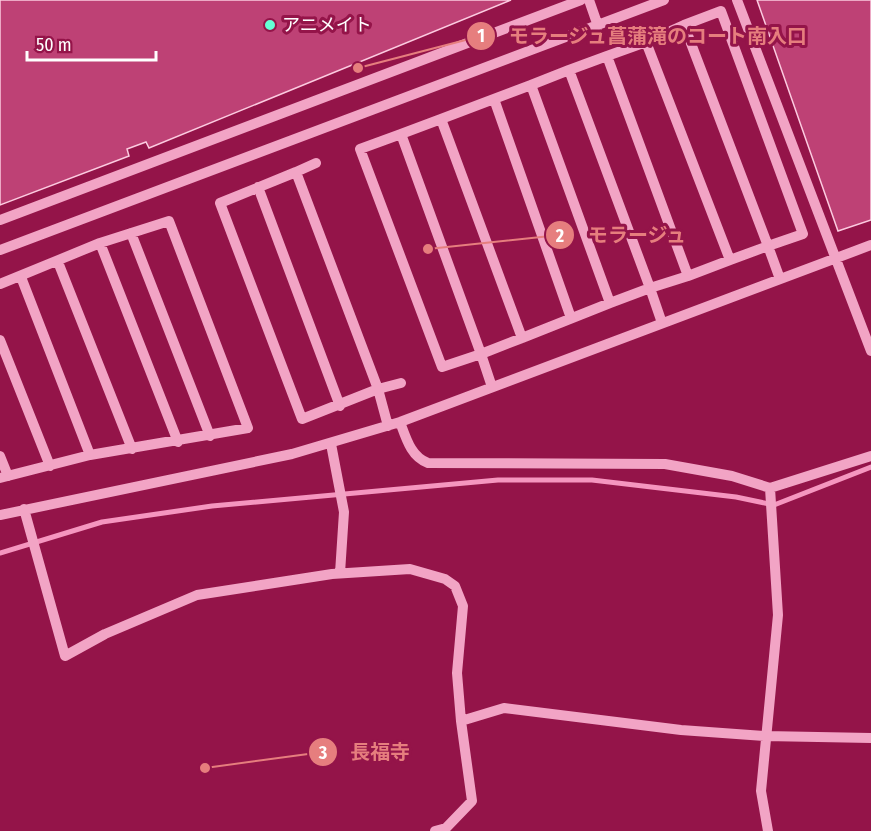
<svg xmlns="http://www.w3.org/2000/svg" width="871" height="831" viewBox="0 0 871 831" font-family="'Fira Sans Condensed','Noto Sans JP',sans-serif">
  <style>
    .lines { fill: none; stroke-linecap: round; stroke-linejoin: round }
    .stream { stroke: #f596bf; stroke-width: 5 }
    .building { fill: #be4175; stroke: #fccbe0; stroke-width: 1.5 }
    .minor { stroke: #f2a4c5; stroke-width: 10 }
    .poi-dot { fill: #64ffd6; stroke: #941449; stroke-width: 2 }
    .labels { text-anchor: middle; stroke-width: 6; stroke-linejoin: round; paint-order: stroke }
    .poi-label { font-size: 18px; fill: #fff; stroke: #941449; text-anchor: start }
    .leader { fill: none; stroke: #e67e7e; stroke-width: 2 }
    .callout-dot { fill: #e67e7e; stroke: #941449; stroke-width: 2 }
    .mark-label { font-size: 18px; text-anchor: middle; font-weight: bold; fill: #fff }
    .callout-label { font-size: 20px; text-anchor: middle; font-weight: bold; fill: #e67e7e; stroke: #941449; stroke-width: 6; stroke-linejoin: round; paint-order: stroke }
  </style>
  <rect width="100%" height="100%" fill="#941449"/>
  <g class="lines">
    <path class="stream" d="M 0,553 L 102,522 L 212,506 L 498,480 L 592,480 L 736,497 L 774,505 L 871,467"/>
  </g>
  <path class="building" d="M 0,0 L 511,0 L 149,148 L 146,142 L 127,149 L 129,156 L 0,205 Z
    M 757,0 L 871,0 L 871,220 L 838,231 Z"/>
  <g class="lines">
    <path class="minor" d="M 589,0 L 598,26
      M 737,0 L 871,351
      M 684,25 L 646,42 L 730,260 L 768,246 L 684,25 L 721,11 L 803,234 L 768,246 L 780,279
      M 607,56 L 646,42
      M 569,70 L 607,56 L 688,276 L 650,288 L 569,70 L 531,85 L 610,303 L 650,288 L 662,323
      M 494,99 L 571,318
      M 441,119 L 531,85
      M 401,134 L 441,119 L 522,338 L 481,354 L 401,134 L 360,149 L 442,367 L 481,354 L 492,387
      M 296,172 L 316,163
      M 258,187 L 340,406
      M 0,220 L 581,0
      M 131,233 L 210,436
      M 100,243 L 178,442
      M 0,250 L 664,0
      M 58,262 L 132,449
      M 688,276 L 730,260
      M 21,277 L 90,455
      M 0,284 L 100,243 L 169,221 L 248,428 L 90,455 L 0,478
      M 522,338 L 610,303
      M 0,340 L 50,466
      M 400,422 C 406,438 411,457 428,463 L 665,464 L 732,476 L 770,488 L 871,456
      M 388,426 L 378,389 L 302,419 L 220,203 L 296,172 L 378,389 L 401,383
      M 331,444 L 344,512 L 340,573
      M 0,456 L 8,476
      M 24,509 L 65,656 L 105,634 L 197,595 L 332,574 L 410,569 L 445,579 L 455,586 L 463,606 L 457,673 L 461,721
      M 0,515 L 292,454 L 400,422 L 871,245
      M 435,831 L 446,828 L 472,801 L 461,721 L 504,708 L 681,730 L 765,736 L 871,738
      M 768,831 L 761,791 L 778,615 L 770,488"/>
  </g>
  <circle class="poi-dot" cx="270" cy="25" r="6"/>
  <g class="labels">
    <g class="poi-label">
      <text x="282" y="31">アニメイト</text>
    </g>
  </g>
  <path class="leader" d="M358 68L481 36M428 249L560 235M205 768L323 752"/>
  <g class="callout-dot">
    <circle cx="358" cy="68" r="6"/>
    <circle cx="428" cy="249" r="6"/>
    <circle cx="205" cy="768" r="6"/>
    <circle cx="481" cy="36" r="15"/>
    <circle cx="560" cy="235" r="15"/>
    <circle cx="323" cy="752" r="15"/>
  </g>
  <g class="mark-label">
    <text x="481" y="42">1</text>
    <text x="560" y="242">2</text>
    <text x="323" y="759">3</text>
  </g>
  <g class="callout-label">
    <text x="658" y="43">モラージュ菖蒲滝のコート南入口</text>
    <text x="637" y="242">モラージュ</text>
    <text x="380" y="759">長福寺</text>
  </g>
  <path d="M27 51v9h129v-9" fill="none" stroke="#ffffff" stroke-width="3"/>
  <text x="36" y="51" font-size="18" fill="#ffffff" stroke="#941449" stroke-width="4.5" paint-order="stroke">50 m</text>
</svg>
